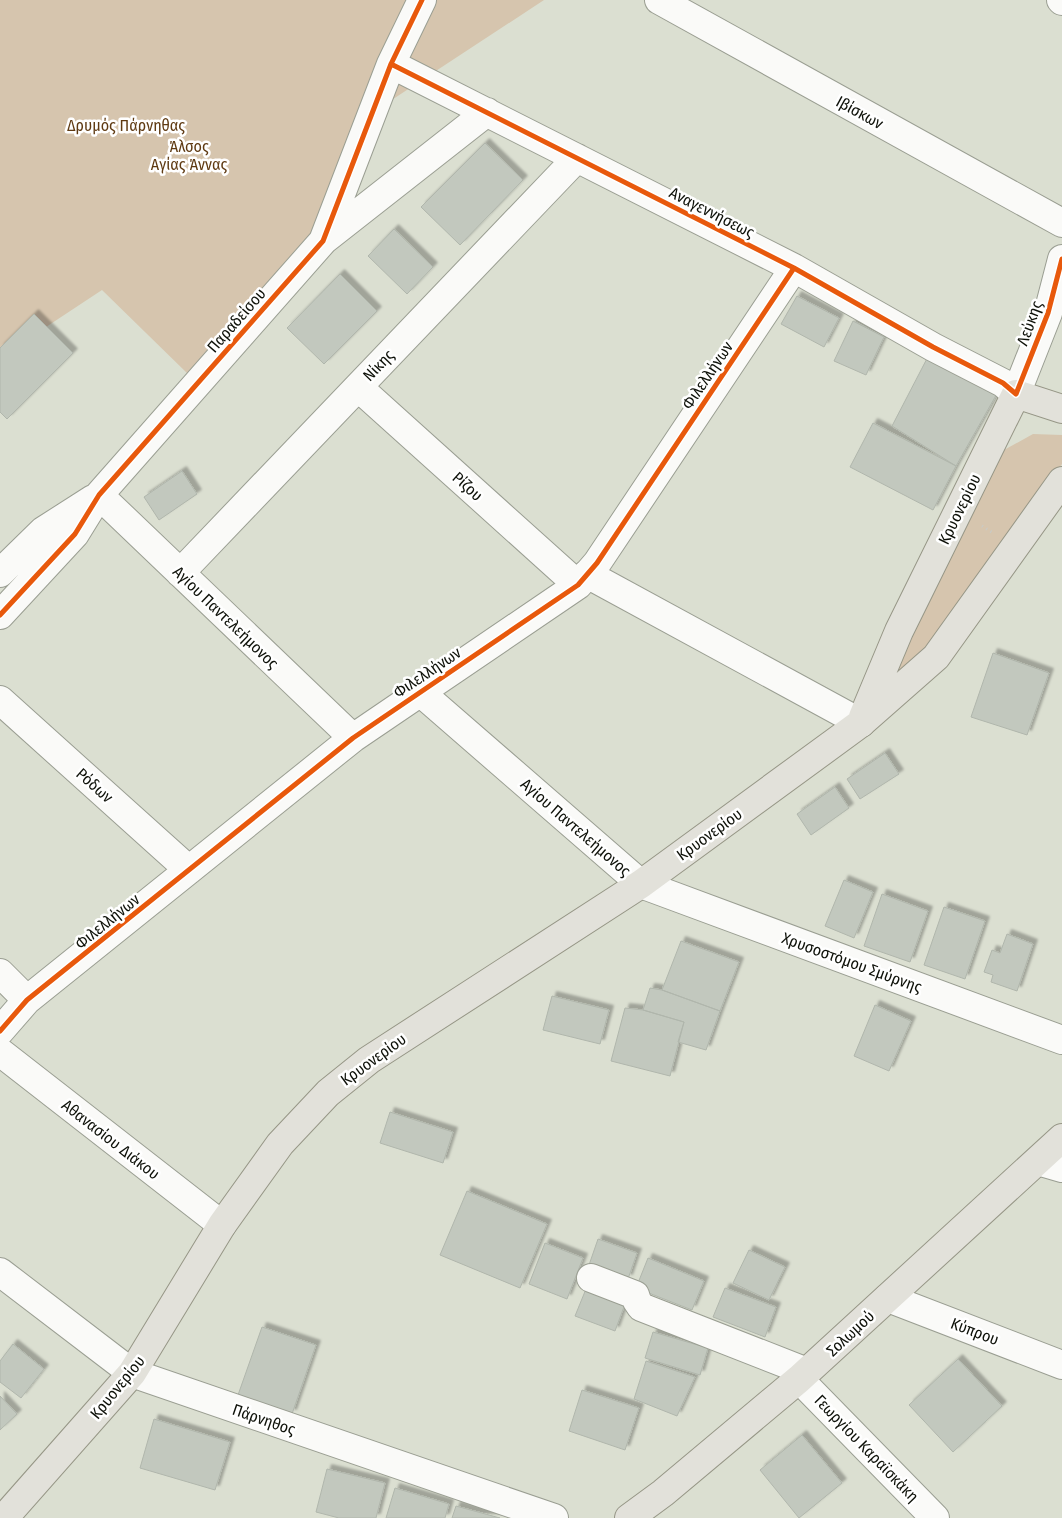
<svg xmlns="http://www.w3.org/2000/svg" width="1062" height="1518" viewBox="0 0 1062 1518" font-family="'Fira Sans Condensed',sans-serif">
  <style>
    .green { fill: #d6c5ae }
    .building { fill: #c2c8be; stroke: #b0b6ac; filter: url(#shadow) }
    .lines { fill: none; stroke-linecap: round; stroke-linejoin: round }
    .minor-casing { stroke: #9a9e92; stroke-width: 30 }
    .major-casing { stroke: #969686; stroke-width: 30 }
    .path { stroke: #c9cbc7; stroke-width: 3; stroke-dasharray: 1 4; stroke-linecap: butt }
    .minor { stroke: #fafaf8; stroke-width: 28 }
    .major { stroke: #e2e1da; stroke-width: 28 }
    .cycleway-casing { stroke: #fff; stroke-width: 8 }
    .cycleway { stroke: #e8590c; stroke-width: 5 }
    .labels { text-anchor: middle; stroke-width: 5; stroke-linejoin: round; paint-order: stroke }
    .street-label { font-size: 16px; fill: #0e1109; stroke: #fff }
    .park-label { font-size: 16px; fill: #5f3a12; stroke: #fff }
  </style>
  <defs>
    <filter id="shadow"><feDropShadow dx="4.5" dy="-4.5" stdDeviation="1" flood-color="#0004"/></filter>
  </defs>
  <rect width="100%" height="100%" fill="#dbdfd1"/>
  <path class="green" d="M 0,0 L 544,0 L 381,107 L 323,241 L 189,375 L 102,290 L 49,325 L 0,363 Z
    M 1033,434 L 1062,435 L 1062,464 L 928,648 L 883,683 L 960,527 L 1004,450 Z"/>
  <path class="building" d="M 485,143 L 523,180 L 460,245 L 421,207 Z
    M 394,229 L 433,267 L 407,294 L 368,256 Z
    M 340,274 L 377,311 L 324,364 L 287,328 Z
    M 797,296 L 839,318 L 824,347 L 781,324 Z
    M 34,314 L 73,353 L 7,419 L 0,412 L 0,348 Z
    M 853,321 L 884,337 L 866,375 L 834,361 Z
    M 933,347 L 1003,383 L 956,466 L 892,426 Z
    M 873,423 L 956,466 L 933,510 L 850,467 Z
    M 182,471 L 197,494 L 159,520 L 144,497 Z
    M 993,653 L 1049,673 L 1027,735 L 971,717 Z
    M 885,753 L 899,774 L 860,799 L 847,779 Z
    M 835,787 L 849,808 L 811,835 L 797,814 Z
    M 844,880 L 873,892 L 854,938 L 825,926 Z
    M 882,894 L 928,911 L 910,962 L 864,946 Z
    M 944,907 L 985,921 L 965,979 L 924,965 Z
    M 1007,934 L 1033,944 L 1017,991 L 991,982 L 993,975 L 984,972 L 992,950 L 1000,953 Z
    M 681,941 L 739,962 L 720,1011 L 662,990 Z
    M 650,988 L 662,990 L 720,1011 L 706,1050 L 678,1042 L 684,1022 L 643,1010 Z
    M 552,996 L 609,1010 L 600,1044 L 543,1030 Z
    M 875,1005 L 911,1021 L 889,1071 L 854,1056 Z
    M 625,1008 L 643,1010 L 684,1022 L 670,1076 L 611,1061 Z
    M 390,1112 L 453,1132 L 443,1163 L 380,1143 Z
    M 467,1191 L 547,1224 L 520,1288 L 440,1255 Z
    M 598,1239 L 637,1253 L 628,1279 L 589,1265 Z
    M 545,1243 L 583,1258 L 567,1299 L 529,1284 Z
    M 749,1250 L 785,1267 L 769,1300 L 733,1283 Z
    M 648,1258 L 704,1281 L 692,1310 L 636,1288 Z
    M 725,1288 L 776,1307 L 765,1337 L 713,1317 Z
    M 586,1289 L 625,1304 L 615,1331 L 575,1316 Z
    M 262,1327 L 316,1345 L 292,1414 L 238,1395 Z
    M 653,1332 L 708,1348 L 700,1375 L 645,1358 Z
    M 13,1344 L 44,1369 L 21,1398 L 0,1382 L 0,1361 Z
    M 958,1359 L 1002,1406 L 953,1452 L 909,1405 Z
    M 646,1361 L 695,1377 L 677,1416 L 634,1399 Z
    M 582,1390 L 639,1408 L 625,1450 L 569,1431 Z
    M 0,1396 L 17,1414 L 0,1430 Z
    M 154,1419 L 230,1442 L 215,1490 L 140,1468 Z
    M 802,1435 L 842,1483 L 799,1518 L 760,1470 Z
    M 327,1469 L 385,1483 L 376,1518 L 339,1518 L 316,1512 Z
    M 395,1488 L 449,1504 L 445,1518 L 386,1518 Z
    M 456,1506 L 500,1518 L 452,1518 Z"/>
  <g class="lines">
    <defs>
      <path id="minor" d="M 659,0 L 1062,223
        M 1061,0 L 1062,1
        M 391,64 L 794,268 L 933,347 L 1003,383 L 1016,394 L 1048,313 L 1062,259
        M 324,240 L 487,112
        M 358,387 L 578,585
        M 99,495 L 353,738
        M 0,573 L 43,531 L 93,499
        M 180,573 L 577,158
        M 587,574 L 861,723
        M 0,615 L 75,534 L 99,495 L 323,241 L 391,64 L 422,0
        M 420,692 L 641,884 L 1062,1040
        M 0,700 L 189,870
        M 0,973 L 27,1000
        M 0,1031 L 27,1000 L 353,738 L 578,585 L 597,563 L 794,268
        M 0,1052 L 222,1225
        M 1038,1161 L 1062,1168
        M 0,1272 L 132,1373 L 554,1518
        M 591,1278 L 635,1295 L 637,1301 L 641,1307 L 807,1372
        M 888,1298 L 1062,1365
        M 799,1379 L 935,1518"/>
      <path id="major" d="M 863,717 L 899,631 L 1016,394 L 1062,409
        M 4,1518 L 132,1373 L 222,1225 L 280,1144 L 328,1093 L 369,1060 L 641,884 L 861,723 L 936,657 L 1062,481
        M 629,1518 L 663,1493 L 799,1379 L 1062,1138"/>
    </defs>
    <use href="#minor" class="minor-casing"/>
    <use href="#major" class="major-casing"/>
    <path class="path" d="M 982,526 L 993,533"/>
    <use href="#minor" class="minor"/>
    <use href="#major" class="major"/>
    <defs>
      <path id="cycleway" d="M 391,64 L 794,268 L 933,347 L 1003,383 L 1016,394 L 1048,313 L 1062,259
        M 0,615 L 75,534 L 99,495 L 323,241 L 391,64 L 422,0
        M 0,1031 L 27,1000 L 353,738 L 578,585 L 597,563 L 794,268"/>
    </defs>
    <use href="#cycleway" class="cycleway-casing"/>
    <use href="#cycleway" class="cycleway"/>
  </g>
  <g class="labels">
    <g class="street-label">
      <text transform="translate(860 112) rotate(29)" y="6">Ιβίσκων</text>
      <text transform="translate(712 212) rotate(27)" y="6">Αναγεννήσεως</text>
      <text transform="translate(236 320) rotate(-49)" y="6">Παραδείσου</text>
      <text transform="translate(1029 323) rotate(-70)" y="6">Λεύκης</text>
      <text transform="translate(378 365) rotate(-46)" y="6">Νίκης</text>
      <text transform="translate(707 375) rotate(-56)" y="6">Φιλελλήνων</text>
      <text transform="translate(468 486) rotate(42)" y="6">Ρίζου</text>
      <text transform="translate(959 509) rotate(-64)" y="6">Κρυονερίου</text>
      <text transform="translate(226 617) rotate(44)" y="6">Αγίου Παντελεήμονος</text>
      <text transform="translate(427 672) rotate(-34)" y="6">Φιλελλήνων</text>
      <text transform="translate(95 785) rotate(42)" y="6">Ρόδων</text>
      <text transform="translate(576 827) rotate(41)" y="6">Αγίου Παντελεήμονος</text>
      <text transform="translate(709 834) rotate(-36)" y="6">Κρυονερίου</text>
      <text transform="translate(107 921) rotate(-39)" y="6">Φιλελλήνων</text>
      <text transform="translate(852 962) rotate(20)" y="6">Χρυσοστόμου Σμύρνης</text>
      <text transform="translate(373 1059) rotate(-36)" y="6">Κρυονερίου</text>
      <text transform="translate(111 1139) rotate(38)" y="6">Αθανασίου Διάκου</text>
      <text transform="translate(975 1331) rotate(21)" y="6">Κύπρου</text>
      <text transform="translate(850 1333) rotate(-43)" y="6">Σολωμού</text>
      <text transform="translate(117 1387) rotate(-51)" y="6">Κρυονερίου</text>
      <text transform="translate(264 1419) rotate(19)" y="6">Πάρνηθος</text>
      <text transform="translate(867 1448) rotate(46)" y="6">Γεωργίου Καραϊσκάκη</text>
    </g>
    <g class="park-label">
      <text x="126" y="131">Δρυμός Πάρνηθας</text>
      <text x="189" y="152">Άλσος<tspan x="189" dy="18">Αγίας Άννας</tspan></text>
    </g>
  </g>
</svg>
